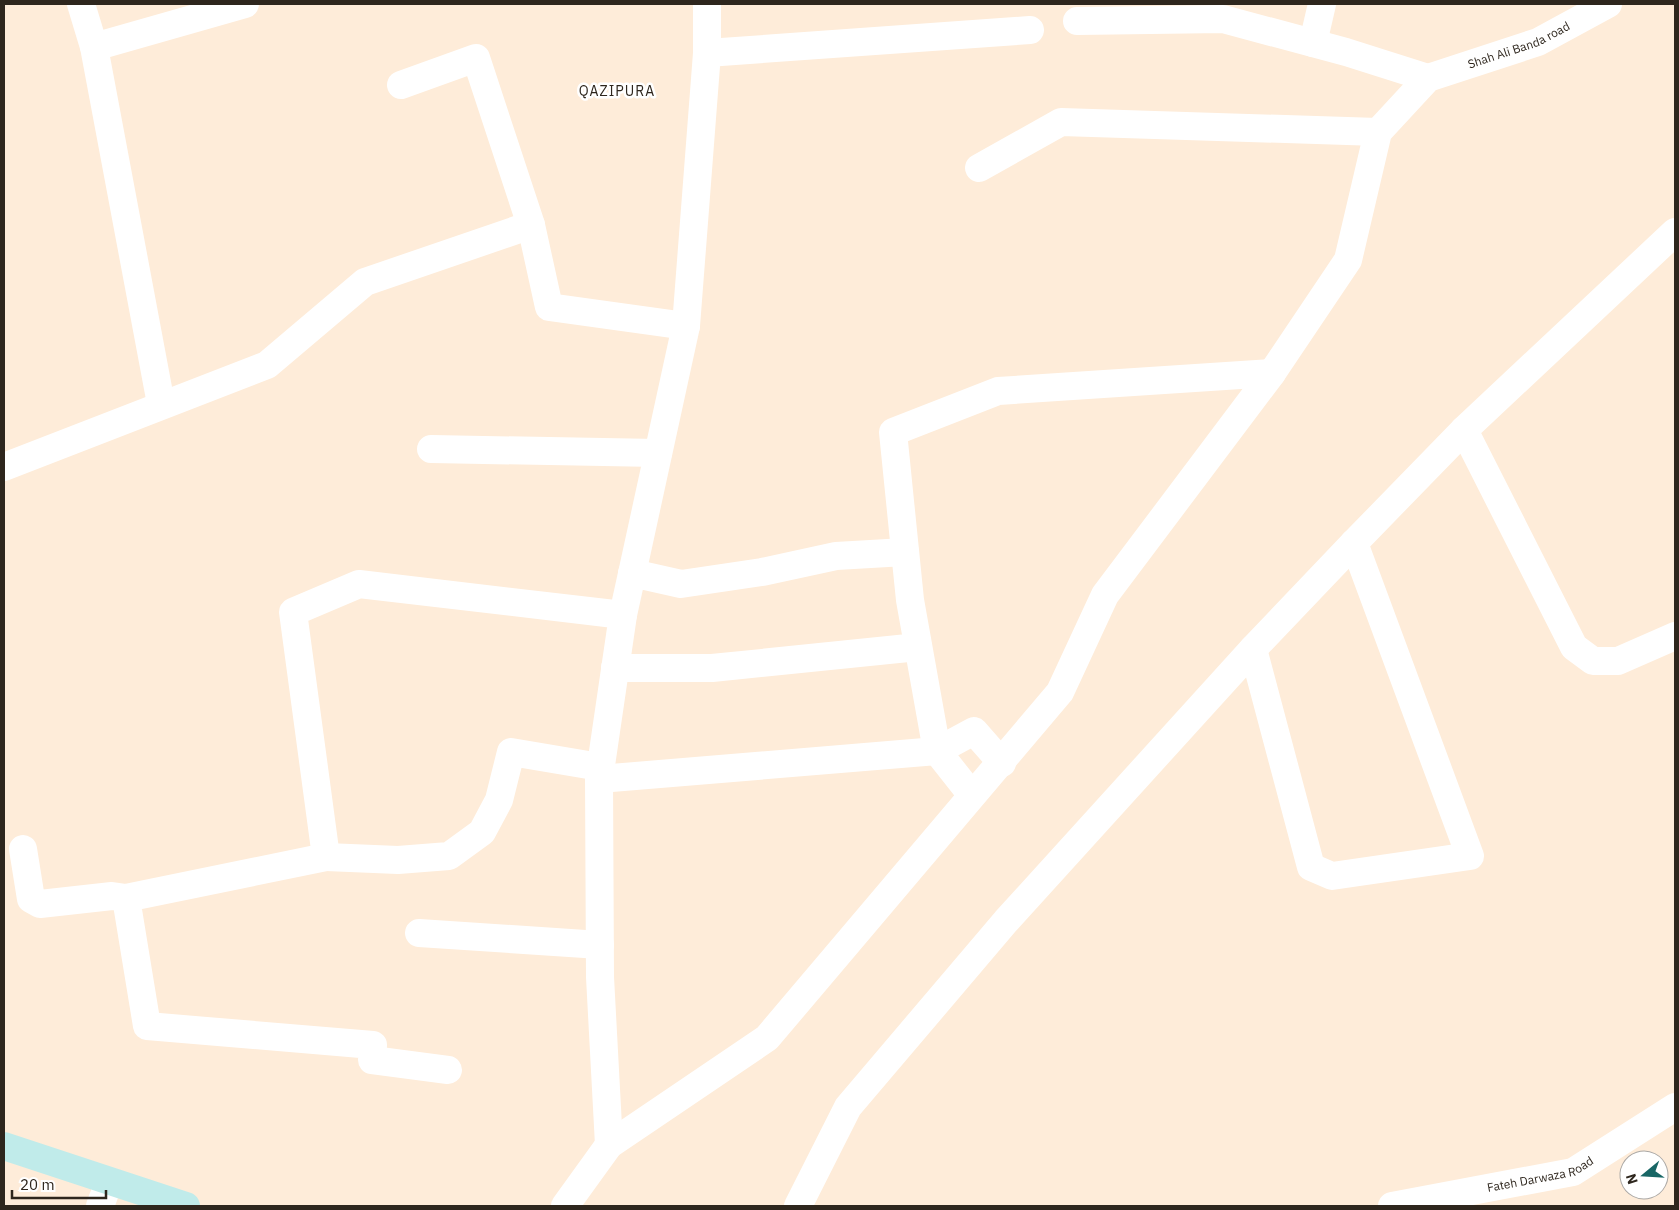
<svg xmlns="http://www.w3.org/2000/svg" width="1679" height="1210" viewBox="0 0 1679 1210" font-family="'IBM Plex Sans',sans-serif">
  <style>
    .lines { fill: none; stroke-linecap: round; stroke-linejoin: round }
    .minor { stroke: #fff; stroke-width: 28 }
    .secondary { stroke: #c0ebea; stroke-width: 28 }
    .labels { text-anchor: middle; stroke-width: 5; stroke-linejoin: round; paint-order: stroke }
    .street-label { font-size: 12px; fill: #2e261d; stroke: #fff }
    .neighbourhood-label { font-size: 14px; letter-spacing: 1px; fill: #2e261d; stroke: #fff }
  </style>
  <rect width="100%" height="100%" fill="#feecd9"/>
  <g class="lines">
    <g class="minor">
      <path d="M 81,4 L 94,47 L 161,404"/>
      <path d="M 1077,21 L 1223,19 L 1346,52 L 1428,78"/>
      <path d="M 1313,43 L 1322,4"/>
      <path d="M 94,47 L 245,4"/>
      <path d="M 707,53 L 1030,30"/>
      <path d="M 401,85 L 476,58 L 531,225 L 549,307 L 686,326"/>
      <path d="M 979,168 L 1061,122 L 1378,132"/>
      <path d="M 1464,430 L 1574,647 L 1593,661 L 1618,661 L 1675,636"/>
      <path d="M 431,449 L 658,453"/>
      <path d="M 4,467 L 267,365 L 365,282 L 531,225"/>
      <path d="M 632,573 L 681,584 L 762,572 L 836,556 L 905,552"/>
      <path d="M 1253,649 L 1311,867 L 1332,876 L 1470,856 L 1354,543"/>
      <path d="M 615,668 L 712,668 L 918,647"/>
      <path d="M 599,779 L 937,751 L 974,731 L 1002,763"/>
      <path d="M 971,794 L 937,751 L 910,600 L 893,432 L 998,391 L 1272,373"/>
      <path d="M 23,849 L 31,899 L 40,904 L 112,896 L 126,898"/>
      <path d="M 326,857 L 398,860 L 449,856 L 482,832 L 499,800 L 511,752 L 600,767"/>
      <path d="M 419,933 L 600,945"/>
      <path d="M 448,1070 L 372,1060 L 373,1045 L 147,1026 L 126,898 L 326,857 L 293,612 L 359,584 L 623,615"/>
      <path d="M 609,1145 L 600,977 L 599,779 L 623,615 L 686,326 L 707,53 L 707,4"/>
      <path d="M 100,1206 L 109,1182"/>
      <path id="s1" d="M 565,1206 L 609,1145 L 767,1038 L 1060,692 L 1105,595 L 1272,373 L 1348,260 L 1378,132 L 1428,78 L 1538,42 L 1608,4"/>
      <path d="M 798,1206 L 848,1107 L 1006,921 L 1253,649 L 1354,543 L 1464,430 L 1675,232"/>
      <path id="s2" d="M 1392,1206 L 1573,1172 L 1675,1107"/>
    </g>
    <path class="secondary" d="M 4,1146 L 186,1206"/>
  </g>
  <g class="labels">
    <g class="street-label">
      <text dy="4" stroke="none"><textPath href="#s1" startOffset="1542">Shah Ali Banda road</textPath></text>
      <text dy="4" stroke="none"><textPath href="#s2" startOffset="152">Fateh Darwaza Road</textPath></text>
    </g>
    <g class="neighbourhood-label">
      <text x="617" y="96">QAZIPURA</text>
    </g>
  </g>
  <rect width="1679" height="1210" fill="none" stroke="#2e261d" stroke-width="10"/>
  <g transform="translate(1644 1175) rotate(252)"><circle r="24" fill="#ffffff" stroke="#aba8a5"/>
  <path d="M0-4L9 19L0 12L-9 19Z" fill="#186665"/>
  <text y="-8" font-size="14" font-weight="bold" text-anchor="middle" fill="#2e261d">N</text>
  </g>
  <path d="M12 1190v8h94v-8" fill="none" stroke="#2e261d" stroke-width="2.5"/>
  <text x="20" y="1190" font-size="15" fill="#2e261d" stroke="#ffffff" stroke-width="4" paint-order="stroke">20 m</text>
</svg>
